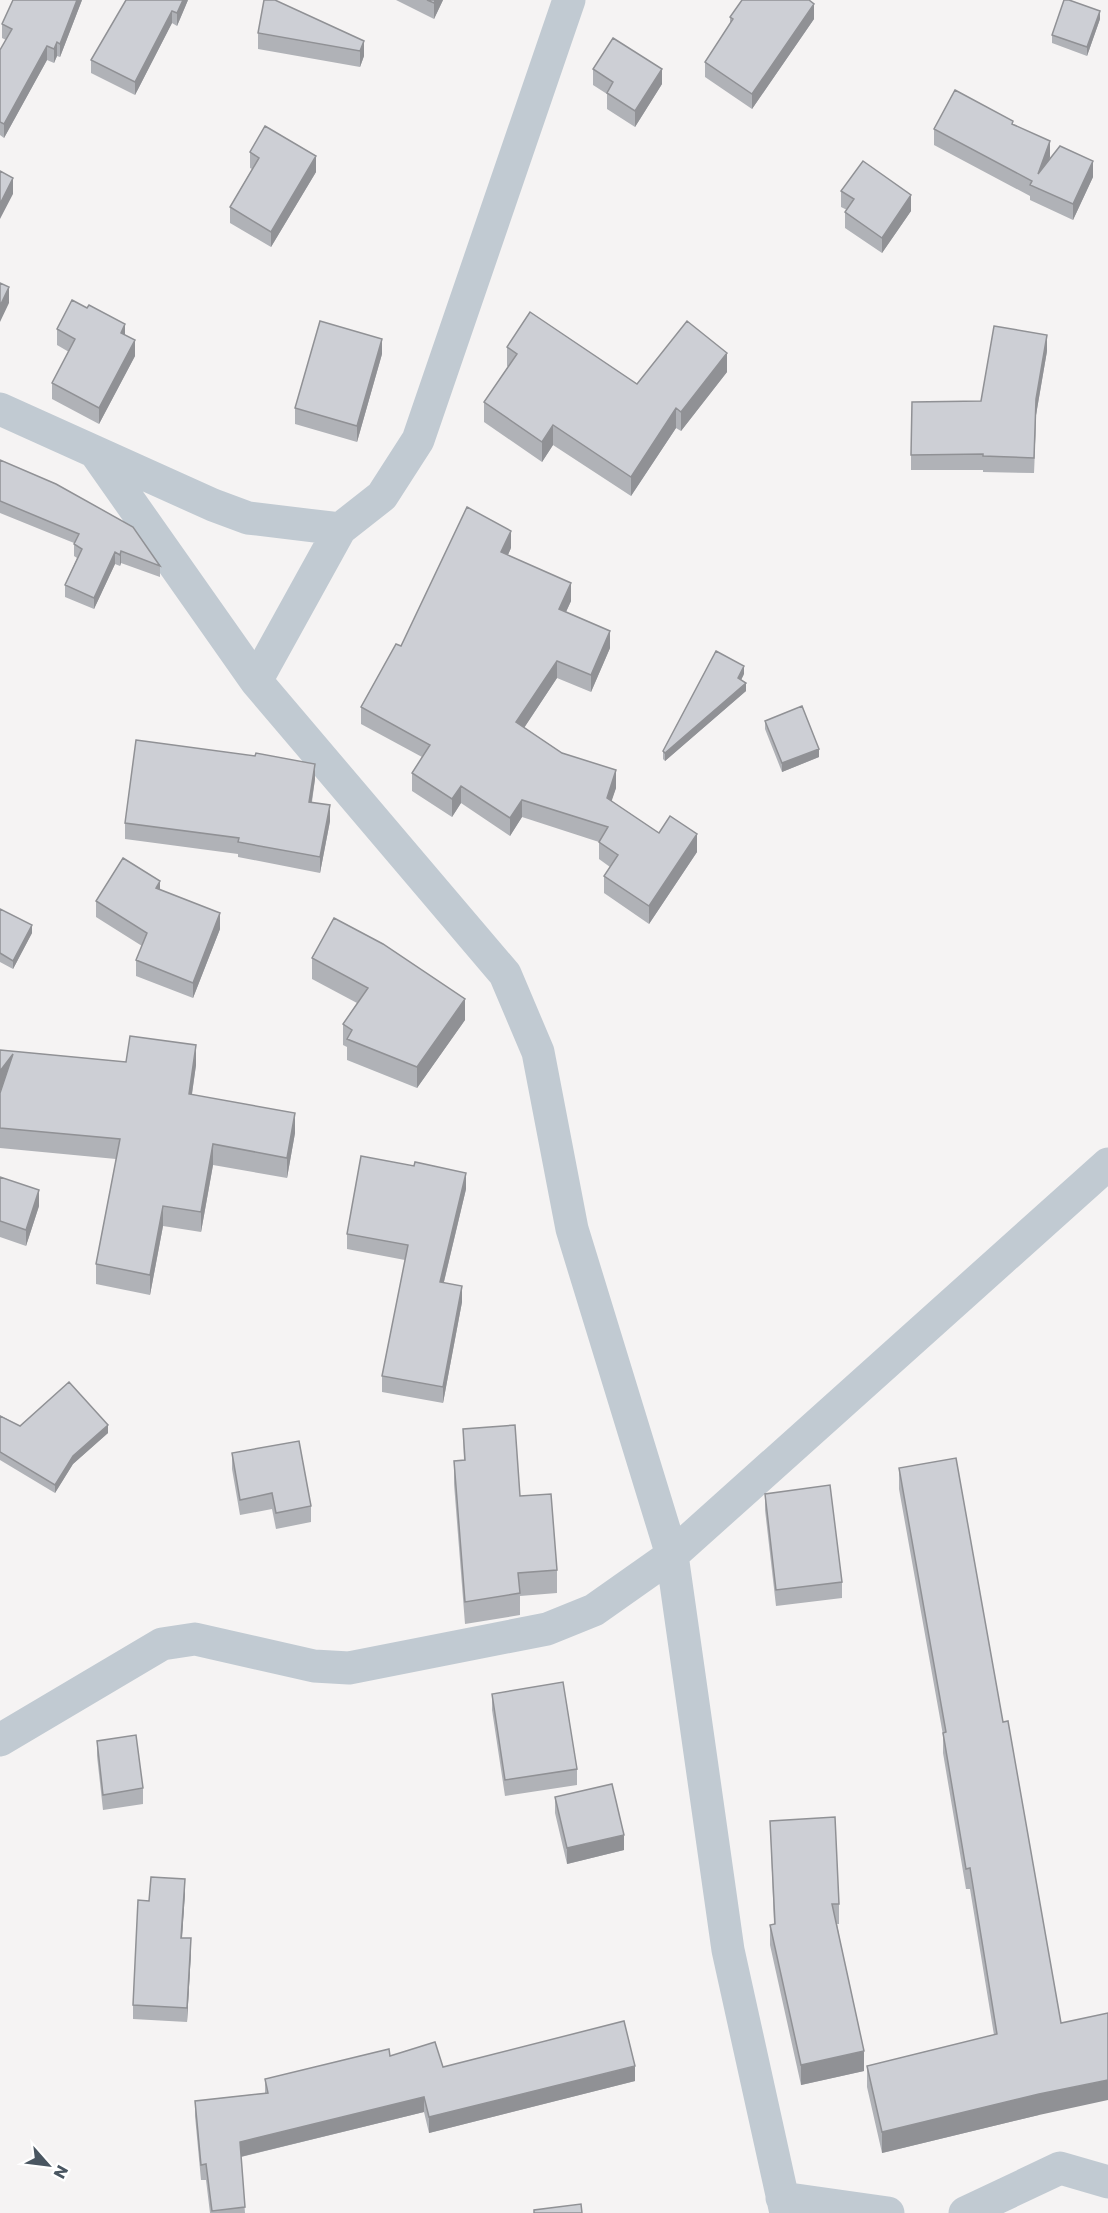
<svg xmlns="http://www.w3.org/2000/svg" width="1108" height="2213" viewBox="0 0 1108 2213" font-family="Poppins,sans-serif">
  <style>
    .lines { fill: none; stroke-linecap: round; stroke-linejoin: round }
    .street { stroke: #c1cad2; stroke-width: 33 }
    .wall { fill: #b0b2b7 }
    .shaded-wall { fill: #909195 }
    .building { fill: #cdcfd5; stroke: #909195; stroke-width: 1.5 }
  </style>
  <rect width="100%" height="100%" fill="#f5f3f3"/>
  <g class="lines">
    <path class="street" d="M 0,409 L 213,505 L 248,518 L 340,529
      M 95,452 L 256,681 L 505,974 L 538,1052 L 572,1229 L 672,1555 L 728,1950 L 786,2213
      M 256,681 L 340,529 L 382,496 L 418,440 L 569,0
      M 0,1740 L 162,1644 L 195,1639 L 314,1666 L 349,1668 L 547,1629 L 594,1610 L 672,1555 L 1108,1164
      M 782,2198 L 888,2213
      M 965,2213 L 1060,2168 L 1108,2182"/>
  </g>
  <path class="wall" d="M 82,0 L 60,57 L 57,56 L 54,63 L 47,60 L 4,138 L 0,135 L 0,50 L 6,40 L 2,38 L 2,24 Z
    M 188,0 L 177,26 L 172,23 L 135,95 L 91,73 L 91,60 Z
    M 396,0 L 443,0 L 434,19 Z
    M 730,17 L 814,19 L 752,109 L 705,77 L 705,62 L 730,24 Z
    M 1100,19 L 1087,56 L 1052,43 L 1052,35 Z
    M 258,33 L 364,41 L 364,56 L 360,67 L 258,49 Z
    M 593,69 L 662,84 L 635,127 L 607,109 L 607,94 L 593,85 Z
    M 1013,124 L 1050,157 L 1049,161 L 1093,177 L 1073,220 L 1030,200 L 1030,196 L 934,145 L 934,129 Z
    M 250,152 L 316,172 L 271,247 L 230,223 L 230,207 L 252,169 L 250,168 Z
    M 841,191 L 911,211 L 882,253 L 845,228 L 845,212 L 847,210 L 841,207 Z
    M 57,329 L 125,335 L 135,356 L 99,424 L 52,399 L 52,383 L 69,352 L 57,345 Z
    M 507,347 L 637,384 L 727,372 L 681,431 L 676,428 L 631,496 L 553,445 L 542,462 L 484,422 L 484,402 L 508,367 L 507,366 Z
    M 1047,351 L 1036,415 L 1034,473 L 983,472 L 983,470 L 911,470 L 911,455 Z
    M 382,354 L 357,442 L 295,424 L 295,408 Z
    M 0,460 L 160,566 L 160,577 L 121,563 L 120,566 L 115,564 L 94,609 L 65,597 L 65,585 L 77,558 L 74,556 L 74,543 L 0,513 Z
    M 511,548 L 508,555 L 571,601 L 566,612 L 610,648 L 591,692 L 557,678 L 524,728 L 616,788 L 611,801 L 659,833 L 697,852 L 649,924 L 604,893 L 604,876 L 610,867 L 599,859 L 599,842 L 522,817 L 510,836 L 461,803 L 452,817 L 412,791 L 412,773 L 422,757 L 361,724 L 361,707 L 401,646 Z
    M 744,674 L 741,680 L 746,691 L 665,761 L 663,759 L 663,751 Z
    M 765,721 L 819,757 L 782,772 L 765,729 Z
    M 255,756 L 315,779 L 312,802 L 330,821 L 320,873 L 238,857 L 238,854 L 125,839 L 125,823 Z
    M 160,889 L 220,929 L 193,998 L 136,976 L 136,960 L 142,946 L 96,917 L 96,901 Z
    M 0,909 L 32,933 L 13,969 L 0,962 Z
    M 312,958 L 465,1020 L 417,1088 L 347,1060 L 347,1047 L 343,1045 L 343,1024 L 357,1003 L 312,979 Z
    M 0,1050 L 126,1062 L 196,1065 L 192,1094 L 295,1133 L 287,1178 L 213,1165 L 201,1232 L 163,1226 L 150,1295 L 96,1284 L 96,1264 L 116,1159 L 0,1148 L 0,1093 L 1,1089 L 0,1091 Z
    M 0,1177 L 39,1206 L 26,1246 L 0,1237 Z
    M 466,1189 L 444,1282 L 462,1302 L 443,1403 L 382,1392 L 382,1376 L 405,1260 L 347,1249 L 347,1234 Z
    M 0,1415 L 20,1426 L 108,1433 L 73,1464 L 55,1493 L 0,1460 Z
    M 463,1429 L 520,1496 L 557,1570 L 557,1593 L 520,1596 L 520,1615 L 465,1624 L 454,1484 L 454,1461 L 464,1461 Z
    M 232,1453 L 311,1506 L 311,1522 L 276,1529 L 272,1509 L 240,1515 L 232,1469 Z
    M 899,1468 L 1039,2115 L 882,2153 L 867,2087 L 867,2066 L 994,2035 L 970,1889 L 966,1889 L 943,1753 L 943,1735 L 899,1489 Z
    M 765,1494 L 842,1582 L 842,1598 L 776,1606 L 765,1510 Z
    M 492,1694 L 577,1769 L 577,1785 L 505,1796 L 492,1710 Z
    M 97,1741 L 143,1788 L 143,1804 L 103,1810 L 97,1756 Z
    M 555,1797 L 624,1850 L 567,1864 L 555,1813 Z
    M 770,1821 L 839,1904 L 839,1924 L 837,1924 L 864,2071 L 801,2085 L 770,1945 L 770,1925 L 774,1924 Z
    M 185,1893 L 182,1938 L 191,1952 L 187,2022 L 133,2019 L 133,2005 L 149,1901 Z
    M 390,2056 L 443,2067 L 635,2081 L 429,2133 L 424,2112 L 241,2157 L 245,2213 L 210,2213 L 206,2180 L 201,2180 L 195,2116 L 195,2101 L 265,2093 L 265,2079 Z"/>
  <path class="shaded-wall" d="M 77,0 L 82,0 L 60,57 L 60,44 Z
    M 183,0 L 188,0 L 177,26 L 177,13 Z
    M 435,0 L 443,0 L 434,19 L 434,3 Z
    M 814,4 L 814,19 L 752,109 L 752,94 Z
    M 172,11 L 172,23 L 135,95 L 135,82 Z
    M 1100,11 L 1100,19 L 1087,56 L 1087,47 Z
    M 364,41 L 364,56 L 360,67 L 360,51 Z
    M 57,42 L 57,56 L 54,63 L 54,49 Z
    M 47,46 L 47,60 L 4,138 L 4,124 Z
    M 662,69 L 662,84 L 635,127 L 635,111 Z
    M 1050,141 L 1050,157 L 1038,190 L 1038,174 Z
    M 316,156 L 316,172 L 271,247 L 271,232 Z
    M 1093,161 L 1093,177 L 1073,220 L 1073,204 Z
    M 13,178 L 13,194 L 0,219 L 0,204 Z
    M 911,195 L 911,211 L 882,253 L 882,238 Z
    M 9,287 L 9,303 L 0,322 L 0,306 Z
    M 125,324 L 125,340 L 121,333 Z
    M 1047,335 L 1047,351 L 1036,415 L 1034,473 L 1036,399 Z
    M 382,339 L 382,354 L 357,442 L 357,426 Z
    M 135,340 L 135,356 L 99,424 L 99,408 Z
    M 727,353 L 727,372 L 681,431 L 681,412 Z
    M 676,408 L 676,428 L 631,496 L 631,477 Z
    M 553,425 L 553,445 L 542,462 L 542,442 Z
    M 511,531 L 511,548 L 501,570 L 501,552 Z
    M 121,551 L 121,563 L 120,566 L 120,555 Z
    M 115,552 L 115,564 L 94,609 L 94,598 Z
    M 571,583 L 571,601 L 559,627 L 559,609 Z
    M 610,631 L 610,648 L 591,692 L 591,675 Z
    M 557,661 L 557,678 L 516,740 L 516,722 Z
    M 744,666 L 744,674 L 738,686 L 738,678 Z
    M 746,683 L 746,691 L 665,761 L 665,753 Z
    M 819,749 L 819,757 L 782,772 L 782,763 Z
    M 315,764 L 315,779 L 309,818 L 309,802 Z
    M 616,770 L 616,788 L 607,815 L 607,798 Z
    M 461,786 L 461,803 L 452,817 L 452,799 Z
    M 522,800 L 522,817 L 510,836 L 510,818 Z
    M 330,805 L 330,821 L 320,873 L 320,857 Z
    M 697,834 L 697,852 L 649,924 L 649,906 Z
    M 160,881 L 160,896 L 156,888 Z
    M 220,913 L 220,929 L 193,998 L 193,983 Z
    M 32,925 L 32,933 L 13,969 L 13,961 Z
    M 465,999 L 465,1020 L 417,1088 L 417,1067 Z
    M 196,1045 L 196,1065 L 189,1114 L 189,1094 Z
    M 13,1054 L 13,1074 L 0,1091 L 0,1071 Z
    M 295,1113 L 295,1133 L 287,1178 L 287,1158 Z
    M 213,1144 L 213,1165 L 201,1232 L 201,1212 Z
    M 466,1173 L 466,1189 L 440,1298 L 440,1282 Z
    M 39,1190 L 39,1206 L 26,1246 L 26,1230 Z
    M 163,1206 L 163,1226 L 150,1295 L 150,1275 Z
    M 462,1286 L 462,1302 L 443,1403 L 443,1387 Z
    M 108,1425 L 108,1433 L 73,1464 L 55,1493 L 55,1485 L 73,1456 Z
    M 624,1835 L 624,1850 L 567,1864 L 567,1848 Z
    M 185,1879 L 185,1893 L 181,1952 L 181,1938 Z
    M 191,1938 L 191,1952 L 187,2022 L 187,2008 Z
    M 864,2051 L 864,2071 L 801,2085 L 801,2065 Z
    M 635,2066 L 635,2081 L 429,2133 L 429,2117 Z
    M 1108,2080 L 1108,2100 L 1039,2115 L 882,2153 L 882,2132 L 1039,2094 Z
    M 424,2097 L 424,2112 L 240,2157 L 240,2142 Z"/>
  <path class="building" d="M 13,0 L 77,0 L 60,44 L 57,42 L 54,49 L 47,46 L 4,124 L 0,122 L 0,50 L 12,29 L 2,24 Z
    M 126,0 L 183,0 L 177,13 L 172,11 L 135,82 L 91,60 Z
    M 264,0 L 275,0 L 364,41 L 360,51 L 258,33 Z
    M 427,0 L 435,0 L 434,3 Z
    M 742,0 L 809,0 L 814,4 L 752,94 L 705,62 L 733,19 L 730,17 Z
    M 1064,0 L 1069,0 L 1100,11 L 1087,47 L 1052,35 Z
    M 613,38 L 662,69 L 635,111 L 607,93 L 613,82 L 593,69 Z
    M 955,90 L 1013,121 L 1012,124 L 1050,141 L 1038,174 L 1060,146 L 1093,161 L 1073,204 L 1030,185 L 1032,181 L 934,129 Z
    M 265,126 L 316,156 L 271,232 L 230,207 L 259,158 L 250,152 Z
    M 863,161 L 911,195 L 882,238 L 845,212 L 854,199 L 841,191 Z
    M 0,171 L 13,178 L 0,204 Z
    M 0,283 L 9,287 L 0,306 Z
    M 72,300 L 87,308 L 89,305 L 125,324 L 121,333 L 135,340 L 99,408 L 52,383 L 75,339 L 57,329 Z
    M 530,312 L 637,384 L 687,321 L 727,353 L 681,412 L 676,408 L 631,477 L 553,425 L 542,442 L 484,402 L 517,354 L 507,347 Z
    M 320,321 L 382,339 L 357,426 L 295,408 Z
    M 994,326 L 1047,335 L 1036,399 L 1034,458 L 983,456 L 983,454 L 911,455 L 912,402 L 981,401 Z
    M 0,460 L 56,484 L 133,527 L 160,566 L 121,551 L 120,555 L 115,552 L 94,598 L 65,585 L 82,549 L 74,544 L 79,534 L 0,501 Z
    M 467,507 L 511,531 L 501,552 L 571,583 L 559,609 L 610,631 L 591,675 L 557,661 L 516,722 L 562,753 L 616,770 L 607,798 L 659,833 L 670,816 L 697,834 L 649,906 L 604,876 L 618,855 L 599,842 L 608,827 L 522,800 L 510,818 L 461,786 L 452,799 L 412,773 L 430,745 L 361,707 L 396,644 L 401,646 Z
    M 716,651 L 744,666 L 738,678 L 746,683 L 665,753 L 663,751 Z
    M 802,706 L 819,749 L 782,763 L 765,721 Z
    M 136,740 L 255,756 L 256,753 L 315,764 L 309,802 L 330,805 L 320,857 L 238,842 L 239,838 L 125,823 Z
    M 123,858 L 160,881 L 156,888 L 220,913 L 193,983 L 136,960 L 147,933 L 96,901 Z
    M 0,909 L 32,925 L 13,961 L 0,953 Z
    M 334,918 L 383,944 L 465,999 L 417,1067 L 347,1039 L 352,1030 L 343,1024 L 368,988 L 312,958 Z
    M 130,1036 L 196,1045 L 189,1094 L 295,1113 L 287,1158 L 213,1144 L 201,1212 L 163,1206 L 150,1275 L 96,1264 L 120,1139 L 0,1128 L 0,1093 L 13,1054 L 0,1071 L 0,1050 L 126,1062 Z
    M 361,1156 L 414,1166 L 415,1162 L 466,1173 L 440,1282 L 462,1286 L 443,1387 L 382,1376 L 408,1245 L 347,1234 Z
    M 0,1177 L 39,1190 L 26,1230 L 0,1221 Z
    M 69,1382 L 108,1425 L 73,1456 L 55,1485 L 0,1452 L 0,1416 L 20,1426 Z
    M 515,1425 L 520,1496 L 551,1494 L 557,1570 L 518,1573 L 520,1593 L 465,1602 L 454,1461 L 465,1460 L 463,1429 Z
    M 299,1441 L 311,1506 L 276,1513 L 272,1493 L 240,1500 L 232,1453 Z
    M 956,1458 L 1003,1722 L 1008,1721 L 1061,2023 L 1108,2013 L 1108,2080 L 1039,2094 L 882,2132 L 867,2066 L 997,2034 L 970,1868 L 966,1869 L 943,1733 L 946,1732 L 899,1468 Z
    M 830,1485 L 842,1582 L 776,1590 L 765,1494 Z
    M 563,1682 L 577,1769 L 505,1780 L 492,1694 Z
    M 136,1735 L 143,1788 L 103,1795 L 97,1741 Z
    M 612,1784 L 624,1835 L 567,1848 L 555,1797 Z
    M 835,1817 L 839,1904 L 832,1904 L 864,2051 L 801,2065 L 770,1925 L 775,1924 L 770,1821 Z
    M 151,1877 L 185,1879 L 181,1938 L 191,1938 L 187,2008 L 133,2005 L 138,1900 L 149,1901 Z
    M 624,2021 L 635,2066 L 429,2117 L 424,2097 L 240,2142 L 245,2207 L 212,2211 L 206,2164 L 201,2165 L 195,2101 L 268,2093 L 265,2079 L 389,2049 L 390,2056 L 435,2042 L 443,2067 Z
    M 581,2204 L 582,2213 L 534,2213 L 534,2210 Z"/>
  <g transform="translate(48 2165) rotate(118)" stroke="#ffffff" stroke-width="4.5" paint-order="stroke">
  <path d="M0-4.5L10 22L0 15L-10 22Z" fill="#4a5661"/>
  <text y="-9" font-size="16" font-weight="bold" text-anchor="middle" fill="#4a5661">N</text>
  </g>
</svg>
